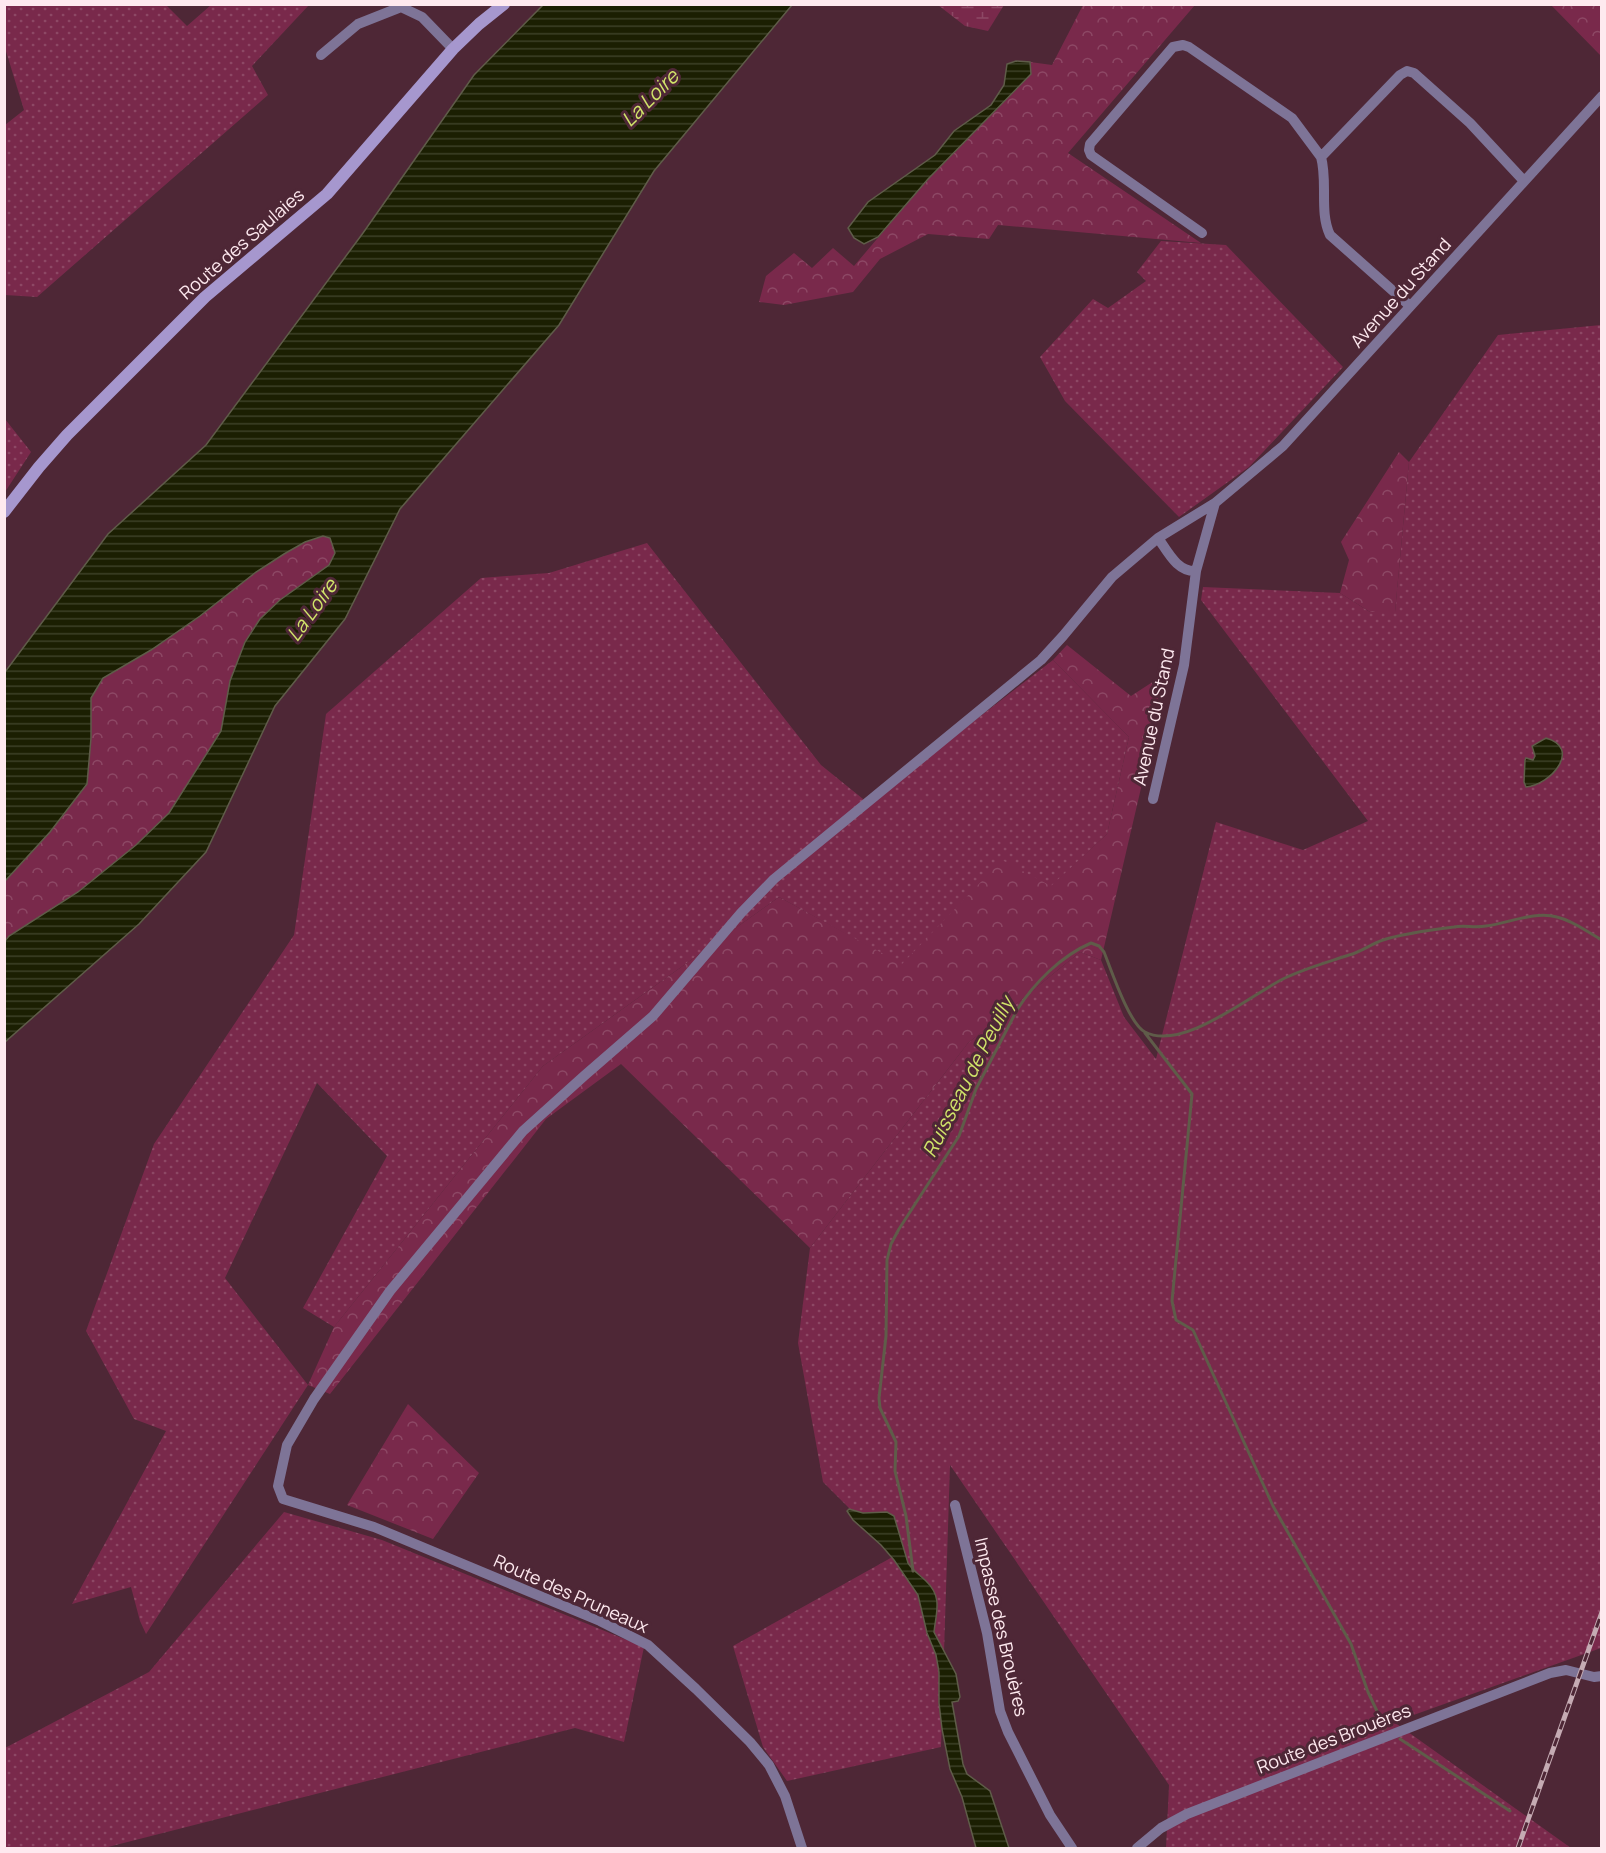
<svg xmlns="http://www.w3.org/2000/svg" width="1606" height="1853" viewBox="0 0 1606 1853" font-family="Manrope,sans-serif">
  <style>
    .grass { fill: url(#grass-dots) }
    .forest { fill: url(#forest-crowns) }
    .wetland { fill: url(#wetland-marsh) }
    .water { fill: url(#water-rules); stroke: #5f5c49; stroke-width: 1.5 }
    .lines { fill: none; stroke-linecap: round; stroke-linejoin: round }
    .stream { stroke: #5f5c49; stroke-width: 3 }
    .street { stroke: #7e7497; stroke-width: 10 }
    .secondary { stroke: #a697ce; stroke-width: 12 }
    .rail-casing { stroke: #c5abb3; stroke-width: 5 }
    .rail { stroke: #4e2736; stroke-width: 3; stroke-dasharray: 9; stroke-linecap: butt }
    .labels { text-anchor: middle; stroke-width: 6; stroke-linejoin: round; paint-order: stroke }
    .street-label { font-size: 18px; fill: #fee9ef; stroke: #4e2736 }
    .water-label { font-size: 20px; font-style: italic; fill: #d1e56a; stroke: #4e2736 }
  </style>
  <defs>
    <pattern id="grass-dots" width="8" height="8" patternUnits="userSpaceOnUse" patternTransform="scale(1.5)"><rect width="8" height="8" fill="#79294b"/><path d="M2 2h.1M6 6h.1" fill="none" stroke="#8d4865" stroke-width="1.8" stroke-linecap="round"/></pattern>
    <pattern id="forest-crowns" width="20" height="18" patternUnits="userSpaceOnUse" patternTransform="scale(1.5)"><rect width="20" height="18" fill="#79294b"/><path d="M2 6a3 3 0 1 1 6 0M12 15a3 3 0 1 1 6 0" fill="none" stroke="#8d4865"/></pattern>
    <pattern id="wetland-marsh" width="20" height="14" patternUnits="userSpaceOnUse" patternTransform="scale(1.5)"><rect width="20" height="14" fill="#79294b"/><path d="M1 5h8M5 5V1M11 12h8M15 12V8" fill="none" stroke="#8d4865"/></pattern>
    <pattern id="water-rules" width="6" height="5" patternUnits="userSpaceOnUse" patternTransform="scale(1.5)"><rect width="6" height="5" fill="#1b1f02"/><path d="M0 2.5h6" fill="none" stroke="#3d4027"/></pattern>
  </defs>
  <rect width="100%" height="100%" fill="#4e2736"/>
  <path class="grass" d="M 5,4 L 166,5 L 187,26 L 211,5 L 309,5 L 252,66 L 268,95 L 37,297 L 5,295 L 5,125 L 24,110 L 5,48 Z
    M 1161,241 L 1226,245 L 1343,367 L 1249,467 L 1179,517 L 1065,401 L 1040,357 L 1093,299 L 1108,308 L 1146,281 L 1137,272 Z
    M 1601,325 L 1601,1648 L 1394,1722 L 1571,1848 L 1166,1848 L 1169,1785 L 950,1465 L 941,1747 L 787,1781 L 763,1747 L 733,1646 L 896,1555 L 823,1482 L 798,1343 L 810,1248 L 968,1043 L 1080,952 L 1101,960 L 1124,1017 L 1156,1059 L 1216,822 L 1303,850 L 1368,821 L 1201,600 L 1203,587 L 1340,593 L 1370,612 L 1395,612 L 1409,462 L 1498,335 Z
    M 5,419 L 31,452 L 5,492 Z
    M 647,543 L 821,765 L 868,803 L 1053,660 L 1129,737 L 1107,834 L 1051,887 L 1002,861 L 902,965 L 779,897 L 543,1066 L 334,1327 L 303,1308 L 387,1156 L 317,1083 L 225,1278 L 308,1385 L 146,1634 L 140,1621 L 131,1587 L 72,1604 L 166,1431 L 134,1419 L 86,1331 L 154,1144 L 294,935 L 326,714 L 481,578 L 549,573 Z
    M 284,1512 L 382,1540 L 644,1647 L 624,1742 L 575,1728 L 104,1848 L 5,1848 L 5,1748 L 149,1672 Z"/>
  <path class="forest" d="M 1083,5 L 1195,5 L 1068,153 L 1201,243 L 998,225 L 989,239 L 928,234 L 880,259 L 853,292 L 784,305 L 759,302 L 766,276 L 794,253 L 812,268 L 833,248 L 854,266 L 928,179 L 1031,74 L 1030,62 L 1052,65 Z
    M 1551,5 L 1601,5 L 1601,56 Z
    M 1399,452 L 1409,462 L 1395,612 L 1370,612 L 1340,593 L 1349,560 L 1341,542 Z
    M 324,536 L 330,538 L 335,553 L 329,565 L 280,600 L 260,619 L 245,641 L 230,681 L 221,731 L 169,813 L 136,845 L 78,892 L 9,936 L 5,941 L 5,881 L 50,832 L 87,784 L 91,738 L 91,698 L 103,678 L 151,650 L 200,616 L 256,572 L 284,554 L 305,542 Z
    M 1067,645 L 1131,696 L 1168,672 L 1101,960 L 1080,952 L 968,1043 L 810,1248 L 621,1064 L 546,1119 L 330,1394 L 308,1385 L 334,1327 L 543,1066 L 779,897 L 902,964 L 1002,860 L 1051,886 L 1107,834 L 1129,737 L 1053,660 Z
    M 408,1404 L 479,1473 L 433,1539 L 347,1505 Z"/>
  <path class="wetland" d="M 938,5 L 1004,5 L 988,31 L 965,26 Z"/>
  <path class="water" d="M 543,5 L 792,5 L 654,171 L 559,325 L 400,509 L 345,619 L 275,706 L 206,852 L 139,924 L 5,1042 L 5,941 L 9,936 L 78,892 L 136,845 L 169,813 L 221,731 L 230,681 L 245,642 L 260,619 L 280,600 L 329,565 L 335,553 L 330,538 L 323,536 L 305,542 L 284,554 L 256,572 L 200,616 L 151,650 L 103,678 L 91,698 L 91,738 L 87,784 L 50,832 L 5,881 L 5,672 L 108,534 L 206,445 L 363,233 L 474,75 Z
    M 1016,61 L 1030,62 L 1031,74 L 928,179 L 878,237 L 864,244 L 854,238 L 848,228 L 868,202 L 935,155 L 954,131 L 991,105 L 1004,85 L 1007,64 Z
    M 1546,738 C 1582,748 1551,785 1526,787 L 1524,782 L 1525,760 L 1526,758 L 1533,760 L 1535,756 L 1532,746 Z
    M 849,1509 L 863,1513 L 887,1512 L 894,1516 L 908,1563 C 913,1571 919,1574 926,1581 C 943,1597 936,1613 934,1632 L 956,1674 L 960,1697 L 958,1701 L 952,1702 L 963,1764 L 967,1774 L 990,1791 L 1009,1848 L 976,1848 L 962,1797 L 950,1769 L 942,1729 L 939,1703 L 939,1672 L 936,1655 L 927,1633 L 918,1595 L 894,1560 L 881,1545 L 853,1520 L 847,1511 Z"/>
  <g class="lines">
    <path class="stream" d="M 1145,1033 L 1192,1094 L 1172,1301 L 1176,1320 L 1193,1330 L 1273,1506 L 1351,1644 L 1368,1692 L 1385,1728
      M 913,1571 L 906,1516 L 895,1471 L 896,1442 L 880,1408 L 879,1398 L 886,1336 L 887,1260 L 891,1244 L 899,1229 L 959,1136 L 976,1089 L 1017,1010 C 1034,983 1061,956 1091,943 L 1099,946 L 1104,952 C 1111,969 1129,1024 1145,1032 C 1183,1052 1253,993 1285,978 C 1306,968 1328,962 1349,955 C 1361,952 1371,944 1383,940 C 1405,933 1430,930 1454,927 C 1464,925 1475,928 1486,926 C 1509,923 1534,911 1557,917 C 1574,921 1587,932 1602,940
      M 1400,1739 L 1510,1811"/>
    <path class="street" d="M 321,55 L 358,24 L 401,7 L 422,17 L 453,49
      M 1202,233 L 1091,155 L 1089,150 L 1090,144 L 1173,47 L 1183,45 L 1189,47 L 1292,118 L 1321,157
      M 1410,306 L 1330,235 C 1319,212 1328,182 1321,157 L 1400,75 L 1407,71 L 1414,73 L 1470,123 L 1524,181
      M 1158,538 C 1168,552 1177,572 1196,571
      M 1153,799 L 1184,665 L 1196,571 L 1215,503
      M 955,1505 L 987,1633 L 1000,1711 L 1008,1732 L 1050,1815 L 1072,1848
      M 802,1848 L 785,1796 L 769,1765 L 750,1742 L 696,1689 L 648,1645 L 600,1621 L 374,1527 L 283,1499 L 278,1486 L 287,1445 L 314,1399 L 390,1291 L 523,1131 L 584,1076 L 653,1016 L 741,913 L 774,879 L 1041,660 L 1063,636 L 1112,577 L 1158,538 L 1215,503 L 1283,446 L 1602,96
      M 1137,1848 L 1161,1828 L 1187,1814 L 1550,1673 L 1566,1670 L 1594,1677 L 1602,1676"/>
    <path class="secondary" d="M 4,512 L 39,467 L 67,435 L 205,297 L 327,194 L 453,49 L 479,24 L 504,4"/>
    <defs>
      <path id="rail" d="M 1518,1848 L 1602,1612"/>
    </defs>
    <use href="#rail" class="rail-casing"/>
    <use href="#rail" class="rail"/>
  </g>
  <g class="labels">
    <g class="street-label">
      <text transform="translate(242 244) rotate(-41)" y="6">Route des Saulaies</text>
      <text transform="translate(1401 293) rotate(-48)" y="6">Avenue du Stand</text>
      <text transform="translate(1154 717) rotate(-78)" y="6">Avenue du Stand</text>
      <text transform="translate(571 1594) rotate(24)" y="6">Route des Pruneaux</text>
      <text transform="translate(1001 1627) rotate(77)" y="6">Impasse des Brouères</text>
      <text transform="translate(1334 1739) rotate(-21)" y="6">Route des Brouères</text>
    </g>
    <g class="water-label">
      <text transform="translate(650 98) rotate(-45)" y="7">La Loire</text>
      <text transform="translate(312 610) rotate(-54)" y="7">La Loire</text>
      <text transform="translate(968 1077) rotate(-63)" y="7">Ruisseau de Peuilly</text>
    </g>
  </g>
  <rect width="1606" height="1853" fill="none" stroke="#fee9ef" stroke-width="12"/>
</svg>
